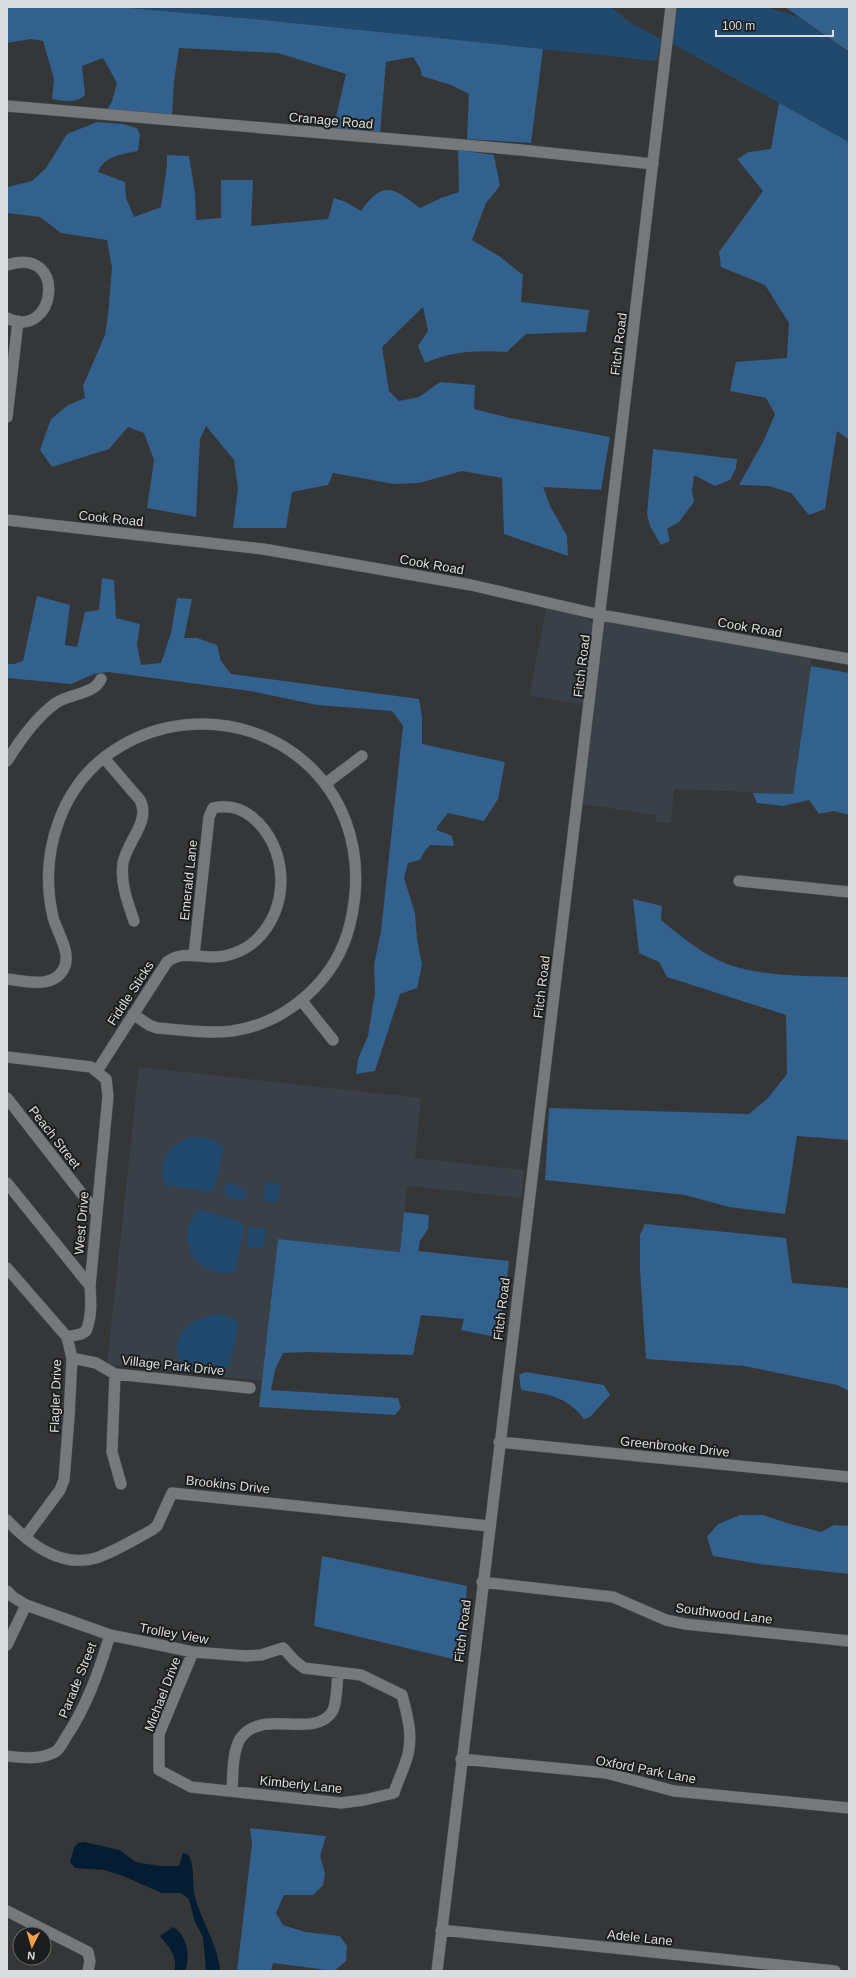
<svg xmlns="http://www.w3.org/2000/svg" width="856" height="1978" viewBox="0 0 856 1978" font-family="Arial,sans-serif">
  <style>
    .built { fill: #394047 }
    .green { fill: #20496d }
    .forest { fill: #31618c }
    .water { fill: #041d33 }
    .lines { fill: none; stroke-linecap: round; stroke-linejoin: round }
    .minor-casing { stroke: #505355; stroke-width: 12 }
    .minor { stroke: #76797b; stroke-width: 11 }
    .labels { text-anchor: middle; stroke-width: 4; stroke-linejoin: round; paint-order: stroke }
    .street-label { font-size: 13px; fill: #dadcdd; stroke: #1c1d1e }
  </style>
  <rect width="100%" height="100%" fill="#343638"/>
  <path class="built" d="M 547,604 L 580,614 L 592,622 L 595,633 L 584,704 L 529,696 Z
    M 606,620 L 812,655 L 793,794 L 674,789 L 671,823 L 656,822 L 655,815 L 581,804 L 602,635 Z
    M 139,1067 L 421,1098 L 415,1158 L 524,1170 L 521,1198 L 407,1186 L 400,1252 L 278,1239 L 263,1381 L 107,1364 Z"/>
  <path class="green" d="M 118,7 L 611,7 L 628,21 L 662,40 L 656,61 L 253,19 Z
    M 678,7 L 769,8 L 799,17 L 849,53 L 849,142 L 671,43 Z
    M 190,1137 C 204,1137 213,1137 224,1147 L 215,1188 L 208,1192 L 165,1185 C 157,1161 168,1146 190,1137 Z
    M 266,1182 L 281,1184 L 278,1202 L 264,1201 Z
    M 227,1183 L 234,1184 L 236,1186 L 246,1189 L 246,1198 L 240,1200 L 227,1197 L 224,1191 Z
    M 199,1209 L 240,1222 L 244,1229 L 235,1272 C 197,1282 171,1236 199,1209 Z
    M 249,1227 L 266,1229 L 264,1248 L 247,1247 Z
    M 219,1314 L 232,1317 L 239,1323 L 230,1365 L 224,1369 L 180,1364 C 169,1334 191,1317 219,1314 Z"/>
  <path class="forest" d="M 7,7 L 119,7 L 253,19 L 543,49 L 531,143 L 467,139 L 469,94 L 451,85 L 422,76 L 420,68 L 413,57 L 386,62 L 380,134 L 333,130 L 346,74 L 278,53 L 179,48 L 174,81 L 172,116 L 107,110 L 112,101 L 117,83 L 103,58 L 82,66 L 85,95 C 75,104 64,101 52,99 L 54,79 L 43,41 L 31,39 L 7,43 Z
    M 785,7 L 849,7 L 849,52 Z
    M 779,103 L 849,142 L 849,440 L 837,431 L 825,509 L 809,515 L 791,493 L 769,486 L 739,485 L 764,440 L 775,414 L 766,398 L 730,391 L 736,362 L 787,358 L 789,323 L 765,285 L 721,267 L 719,252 L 763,191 L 737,159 L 749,152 L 771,149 Z
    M 97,122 L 123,124 L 137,128 L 140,135 L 138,151 C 123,154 104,156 98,172 L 125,182 L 126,198 L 134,217 L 161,207 L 167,165 L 167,155 L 189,156 L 195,193 L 196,220 L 221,218 L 221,180 L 253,180 L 251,226 L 328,219 L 334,198 L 346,202 L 361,211 C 383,179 394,188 420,208 L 441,198 L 459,192 L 458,150 L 494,155 L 500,186 L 486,203 L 472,240 L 499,256 L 523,275 L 521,302 L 589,310 L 586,332 L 526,334 L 507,352 C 479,350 451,351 425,363 L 418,346 L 428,331 L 423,307 L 382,347 L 389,391 L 399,401 L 419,397 L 440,382 L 475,385 L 474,409 L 510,418 L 610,437 L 601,490 L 543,487 L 550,506 L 567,536 L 568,556 L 504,534 L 502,478 L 462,471 L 419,483 L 394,484 L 333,473 L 328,485 L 292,492 L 286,528 L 233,528 L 238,488 L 234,460 L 206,426 L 200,439 L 196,517 L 147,508 L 154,460 L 144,433 L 128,427 L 109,449 L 52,467 L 40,450 L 51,419 L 68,405 L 85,398 L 83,386 L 105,335 L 108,315 L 112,268 L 107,240 L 61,233 L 40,217 L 7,213 L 7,187 L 32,181 L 46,168 L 67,134 Z
    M 653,449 L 737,459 L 736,468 L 730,480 L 715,486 L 694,475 L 692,491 L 694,502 L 679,522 L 667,529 L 670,541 L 661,545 L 650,526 L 647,514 Z
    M 102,578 L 114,580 L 116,618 L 140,624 L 137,645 L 141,665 L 161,663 L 171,633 L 177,598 L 192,599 L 184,638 L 197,638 L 217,645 L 221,661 L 231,674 L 419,699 L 422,717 L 422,744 L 505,762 L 498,799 L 484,821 L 448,813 L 437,827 L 437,830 L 452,836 L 454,846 L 430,845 L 424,852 L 420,860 L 408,863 L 404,878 L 415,913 L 417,939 L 422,965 L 417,988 L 400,994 L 375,1071 L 356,1074 L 358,1059 L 368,1036 L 375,992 L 374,965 L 381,931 L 403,726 L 392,711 L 317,705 L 250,691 L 108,672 L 94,674 L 71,684 L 7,678 L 7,664 L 14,664 L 23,661 L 37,596 L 70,605 L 65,645 L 77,647 L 85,612 L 99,610 Z
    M 811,666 L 849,673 L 849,815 L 834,811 L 819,814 L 809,800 L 783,806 L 757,803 L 753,793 L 793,794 Z
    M 633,899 L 662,906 L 661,920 C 682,937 704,956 730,965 C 766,977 811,976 849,977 L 849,1140 L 797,1136 L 785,1214 L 729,1207 L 685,1195 L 545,1180 L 549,1108 L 749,1114 L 767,1099 L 787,1074 L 786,1015 L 667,977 L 659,962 L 639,953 Z
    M 404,1212 L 429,1215 L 428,1229 L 420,1241 L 418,1251 L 509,1261 L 504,1302 L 496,1337 L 461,1330 L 464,1319 L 421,1315 L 413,1355 L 307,1352 L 283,1353 L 275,1370 L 271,1390 L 398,1398 L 401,1408 L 395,1415 L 259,1407 L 278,1239 L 400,1252 Z
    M 645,1224 L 786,1238 L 792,1283 L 849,1288 L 849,1391 L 837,1385 L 744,1366 L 646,1359 L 640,1271 L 640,1235 Z
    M 526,1372 L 604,1385 L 610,1395 L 590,1417 L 584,1419 C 567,1396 547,1394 521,1390 L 519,1375 Z
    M 740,1515 L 763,1515 L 787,1523 L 821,1532 L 834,1525 L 849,1526 L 849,1574 L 760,1564 L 713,1556 L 707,1537 L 718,1524 Z
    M 322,1556 L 467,1586 L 461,1661 L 314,1626 Z
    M 250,1828 L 326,1836 L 320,1856 L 325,1873 L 323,1885 L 313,1895 L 284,1895 L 276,1913 L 283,1925 L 305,1932 L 340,1936 L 347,1946 L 346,1961 L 334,1971 L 273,1963 L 271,1971 L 237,1971 L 252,1844 Z"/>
  <path class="water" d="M 84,1842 L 120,1850 L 134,1861 L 139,1863 L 161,1866 L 179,1866 L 183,1853 L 188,1854 C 195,1866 192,1879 194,1893 C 200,1920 218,1943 220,1971 L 206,1971 L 203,1937 L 195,1922 L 189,1899 L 181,1893 L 162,1893 L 123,1876 L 105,1870 L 75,1868 L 70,1862 L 74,1848 L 78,1843 Z
    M 173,1927 C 187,1935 191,1957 185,1971 L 174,1971 C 179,1957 168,1946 160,1936 Z"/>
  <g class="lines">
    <defs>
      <path id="minor" d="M 7,106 L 521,150 L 653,164
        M 7,265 C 69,245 56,342 7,318
        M 7,417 L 18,321
        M 7,520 L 263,549 L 471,585 L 601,615 L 849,659
        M 104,758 L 140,800 C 151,822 127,841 123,863 C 120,883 128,903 134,921
        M 7,761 C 20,740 36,717 56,703 C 70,693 94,695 101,679
        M 325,784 L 362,756
        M 739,881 L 849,892
        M 7,979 C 25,981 52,989 63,970 C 73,954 57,933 53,917 C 38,852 62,780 121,746 C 203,698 312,731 346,822 C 358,855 358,891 350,924 C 337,979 288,1023 232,1031 C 207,1034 182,1030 157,1028 L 149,1025 L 133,1014
        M 301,1000 L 333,1040
        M 7,1057 L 91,1067 L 106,1079 L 108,1096 L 90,1286 C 91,1301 92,1317 86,1331 L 81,1334 L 67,1337
        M 97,1071 L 167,962 C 181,951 196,957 213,957 C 228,957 244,951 255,941 C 291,909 289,847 252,817 C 241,808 227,805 213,808 L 209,817 L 194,955
        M 7,1098 L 96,1212
        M 7,1183 L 90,1286
        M 7,1268 L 67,1337 L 72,1358 L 69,1417 L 64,1480 L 60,1490 L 26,1536
        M 72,1358 L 96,1363 L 115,1374 L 250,1388
        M 115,1374 L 112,1452 L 121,1484
        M 499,1442 L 849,1477
        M 7,1520 C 29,1544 61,1568 96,1558 C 114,1552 135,1539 152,1530 L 157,1526 L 172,1493 L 489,1526
        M 482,1582 L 613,1597 L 666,1620 L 685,1624 L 849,1641
        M 7,1591 L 13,1597 L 26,1605 L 110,1635 L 155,1644 L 193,1652 L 246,1656 L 261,1655 L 283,1648 L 295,1661 L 304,1668 L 361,1675 L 402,1695 C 407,1714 413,1735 408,1754 C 405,1767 398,1780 394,1793 L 364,1800 L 341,1803 L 191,1787 L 159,1770 L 159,1734 L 193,1652
        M 7,1645 L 26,1605
        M 7,1756 C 24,1758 39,1760 55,1752 C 60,1749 63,1742 66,1737 C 87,1706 99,1671 110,1635
        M 461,1759 L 606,1773 L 674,1791 L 849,1808
        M 232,1791 C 233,1775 232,1753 240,1739 C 261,1707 313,1740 332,1712 C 337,1705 337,1681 338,1672
        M 7,1911 L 88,1952 L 90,1961 L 88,1971
        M 441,1930 L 835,1971
        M 437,1971 C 513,1316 596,662 671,7"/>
    </defs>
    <use href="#minor" class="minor-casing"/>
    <use href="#minor" class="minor"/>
  </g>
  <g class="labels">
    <g class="street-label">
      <text transform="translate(331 120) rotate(5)" y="5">Cranage Road</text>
      <text transform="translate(618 344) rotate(-83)" y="5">Fitch Road</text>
      <text transform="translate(111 518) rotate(6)" y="5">Cook Road</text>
      <text transform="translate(432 564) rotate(10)" y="5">Cook Road</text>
      <text transform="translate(750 627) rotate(10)" y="5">Cook Road</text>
      <text transform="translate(581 666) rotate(-83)" y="5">Fitch Road</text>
      <text transform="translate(188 880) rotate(-84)" y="5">Emerald Lane</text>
      <text transform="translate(541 987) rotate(-83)" y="5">Fitch Road</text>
      <text transform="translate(130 993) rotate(-57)" y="5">Fiddle Sticks</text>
      <text transform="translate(55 1137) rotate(52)" y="5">Peach Street</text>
      <text transform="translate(81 1223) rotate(-85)" y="5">West Drive</text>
      <text transform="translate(501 1309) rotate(-83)" y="5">Fitch Road</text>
      <text transform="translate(173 1365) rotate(6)" y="5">Village Park Drive</text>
      <text transform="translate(55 1396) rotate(-88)" y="5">Flagler Drive</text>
      <text transform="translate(675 1446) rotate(6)" y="5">Greenbrooke Drive</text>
      <text transform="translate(228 1484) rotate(6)" y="5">Brookins Drive</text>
      <text transform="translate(724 1613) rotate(7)" y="5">Southwood Lane</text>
      <text transform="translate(462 1631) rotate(-83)" y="5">Fitch Road</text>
      <text transform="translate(174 1633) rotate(10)" y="5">Trolley View</text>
      <text transform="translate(77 1680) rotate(-68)" y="5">Parade Street</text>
      <text transform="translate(162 1694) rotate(-69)" y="5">Michael Drive</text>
      <text transform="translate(646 1769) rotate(11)" y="5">Oxford Park Lane</text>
      <text transform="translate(301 1784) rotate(6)" y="5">Kimberly Lane</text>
      <text transform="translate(640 1937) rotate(6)" y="5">Adele Lane</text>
    </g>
  </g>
  <rect width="856" height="1978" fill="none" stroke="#dadcdd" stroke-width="16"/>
  <g transform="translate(32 1946) rotate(185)"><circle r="19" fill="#1c1d1e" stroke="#68696a"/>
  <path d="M0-3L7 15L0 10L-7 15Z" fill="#fa9f4e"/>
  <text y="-6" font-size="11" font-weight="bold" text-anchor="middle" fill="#dadcdd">N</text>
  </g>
  <path d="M716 30v6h117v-6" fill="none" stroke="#dadcdd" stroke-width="2"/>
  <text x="722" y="30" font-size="12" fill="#dadcdd" stroke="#1c1d1e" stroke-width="3" paint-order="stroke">100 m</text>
</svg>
